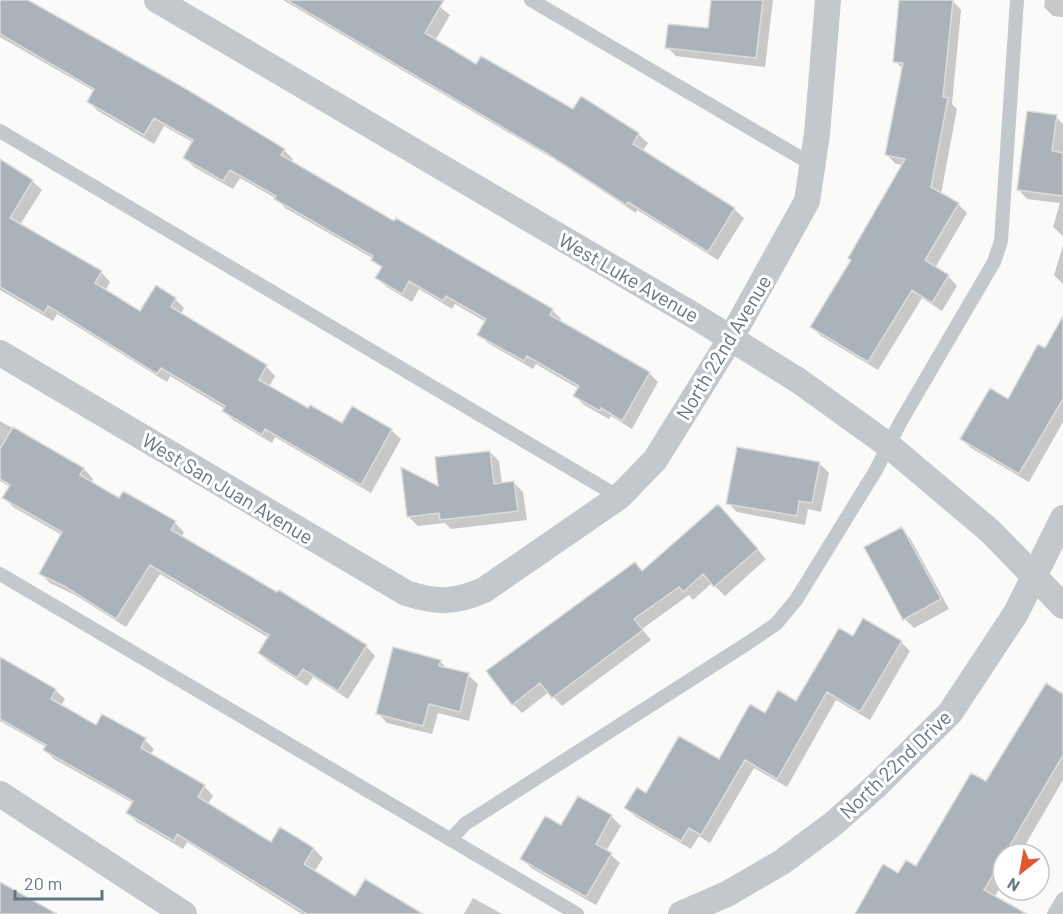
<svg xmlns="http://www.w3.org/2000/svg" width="1063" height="914" viewBox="0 0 1063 914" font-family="Barlow,sans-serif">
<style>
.shadow{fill:#0003}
.building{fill:#aab3b9;stroke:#dcdcda;stroke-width:1.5}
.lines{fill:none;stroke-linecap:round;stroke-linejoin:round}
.lane{stroke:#c3c8cc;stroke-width:14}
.street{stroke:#c3c8cc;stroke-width:26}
.labels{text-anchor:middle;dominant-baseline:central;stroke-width:6;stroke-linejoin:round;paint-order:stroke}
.street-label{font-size:20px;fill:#657683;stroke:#fff}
</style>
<rect width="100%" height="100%" fill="#fafaf8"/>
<path class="shadow" d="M0,0h25l259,150 9,9 -2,4 261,147 9,9 -1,3 89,51 9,9 -26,47 -21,-13 -2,3 -25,-14 -9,-9 4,-7 -43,-25 -3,5 -45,-26 -9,-9 7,-12 -31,-18 -3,5 -33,-20 -7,13 -25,-15 -10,-9 5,-9 -8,-10 -89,-51 -8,-9 -37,-21 -7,11 -39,-22 -9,-9 9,-15 -30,-17 -10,18 -56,-33 -10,-9 6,-11 -94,-54z
M283,0h148l19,15 -15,26 42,25 97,45 64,23 10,9 -6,9 92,57 10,9 -26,42 -81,-50 -1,3 -79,-52z
M713,0h60l-8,67 -89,-11 -9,-9 42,-17z
M900,0h52l9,10 -9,94 5,5 -16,85 17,10 9,9 -32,55 13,8 9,10 -15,25 -20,-13 -44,72 -57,-34 -9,-9 40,-67 52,-95 -8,-1 -9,-9 16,-86 -8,-8z
M1045,0h18v17l-10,-1 -9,-9z
M1056,117l7,7v112l-10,-9 7,-24 -33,-4 -9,-10z
M3,163l29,18 10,9 -22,35 81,47 9,10 -5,9 35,22 35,-14 9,9 -4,7 86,51 9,10 -6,11 40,23 33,15 11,-17 38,22 10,9 -30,54 -96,-56 -3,6 -39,-23 -9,-9 1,-2 -55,-33 -3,6 -110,-68 -4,7 -53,-31v-122z
M1063,246v38l-9,-9z
M1063,319v103l-34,60 -58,-34 -9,-9 47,-38 37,-51z
M0,421l84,48 9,10 -3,4 30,17 55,23 9,9 -3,6 185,108 9,10 -27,43 -35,-22 -6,9 -38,-24 -9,-9 9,-15 -109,-64 -34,53 -51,-32 -25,-12 -10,-10 22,-38 -49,-28 -9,-10 6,-10 -10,-6z
M490,452l9,9 3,23 12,-1 9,9 4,28 -76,9 -6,-6 -27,3 -9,-9z
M819,463l10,10 -8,39 -13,-3 -3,16 -68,-13 -9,-9z
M727,515l39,44 -41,37 -13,-13 -19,17 -4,-5 -47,34 9,11 -89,66 -13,-14 -27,21 -9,-9 122,-140 8,8z
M901,529l9,9 39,71 -35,19 -9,-9z
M853,638l48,4 9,9 -40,69 -34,-20 -49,87 -33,-19 -44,75 -11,-7 -8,13 -55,-32 -10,-9 20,-13 73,-34 47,-46 31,-12z
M0,659l55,31 10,9 -5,8 36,20 49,13 9,9 -4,6 54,31 9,10 -6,9 64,39 10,-15 33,20 9,9 -9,14 42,26 58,16h-112l-115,-72 -4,7 -46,-27 -10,-9 6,-10 -79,-44 -9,-9 1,-3 -46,-26z
M440,661l8,9 20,5 10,9 -9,37 -31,-8 -6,21 -45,-11 -9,-10z
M1063,695v85l-43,74h-17v28l-9,16 22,16h-160l43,-39 18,-6 69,-86z
M579,798l33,19 9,9 -15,25 14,12 -24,42 -65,-37 -9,-10 40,-31z
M473,898l29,16h-38z"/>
<path class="building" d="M0,0h28l160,90 97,59 -4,6 113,66 2,-3 157,91 -3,6 100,57 -28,49 -21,-13 -1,3 -27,-15 6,-10 -52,-30 -3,5 -47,-26 9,-16 -40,-23 -3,5 -34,-20 -7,13 -27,-16 7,-11 -11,-7 2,-4 -99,-57 2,-3 -46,-26 -7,11 -40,-23 10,-18 -39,-22 -10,17 -57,-33 7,-13 -94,-55z
M287,0h157l-19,33 51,31 5,-8 92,53 8,-13 58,37 -6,11 102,64 -27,44 -80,-50 -2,3 -80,-52z
M711,0h52l-7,58 -91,-10 3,-24 40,4z
M899,0h54l-10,97 5,1 -17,89 28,16 -34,57 24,15 -17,28 -20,-13 -44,72 -58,-35 41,-67 -3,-2 57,-99 -20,-4 18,-92 -10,-1z
M1027,111l30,4 -5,36 11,2v43l-46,-6z
M0,159l33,21 -23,38 92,53 -7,12 45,28 16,-26 20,13 -5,9 96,58 -8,15 49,28 2,-3 32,18 10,-17 40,23 -31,56 -96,-56 -3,6 -40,-24 3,-5 -64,-38 -4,6 -109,-68 -4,7 -44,-26z
M1063,316v83l-44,75 -59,-35 30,-51 18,11 30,-55 7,4z
M13,427l71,41 -4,7 39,23 4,-7 53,30 -5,9 106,62 2,-2 88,55 -29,46 -35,-22 -6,9 -39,-25 11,-18 -119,-70 -34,54 -52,-33 -25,-12 23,-42 -60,-34 8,-13 -10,-6v-30z
M737,447l83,15 -8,41 -13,-2 -2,15 -71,-12z
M490,451l4,33 20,-3 4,30 -78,9 -1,-7 -32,4 -6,-50 37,19 -3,-29z
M718,504l40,45 -44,38 -11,-13 -20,18 -4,-5 -45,32 9,11 -91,68 -12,-15 -28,22 -26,-34 149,-109 7,9z
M902,527l39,72 -38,21 -39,-73z
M863,618l39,23 -42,71 -33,-20 -50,87 -32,-19 -44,75 -12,-7 -8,13 -57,-33 13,-21 9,6 33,-57 40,23 31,-55 15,9 13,-23 18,11 43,-73 14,8z
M393,647l48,13 -2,6 30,7 -9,39 -31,-8 -6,22 -47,-12z
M0,657l56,32 -5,10 45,26 6,-11 44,24 -5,10 64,37 -7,12 73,45 9,-15 34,21 -10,16 51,32 10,-17 58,35h-116l-130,-80 -3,7 -48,-28 7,-12 -90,-51 3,-5 -46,-26z
M1046,683l17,11v61l-58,99h-2v4l-19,32 43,24h-172l28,-50 15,9 8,-13 10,6 55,-93 15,8z
M578,796l34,19 -16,29 16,9 -26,44 -66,-38 25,-43 16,9z
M0,882l57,32h-57z"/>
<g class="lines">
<path class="lane" d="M531,0l282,165
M0,131l619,366
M0,574l577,340
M451,839l14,-15 283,-181 28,-19 20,-24 80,-130 25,-49 93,-159 7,-21 16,-241
M1054,914l9,-15"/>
<path class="street" d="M157,0l541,318 101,63 89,64 102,86 73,75
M0,353l406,240c31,10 48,10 78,-3l135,-93 36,-37 76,-122 76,-137 10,-67 11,-134
M0,794l184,120
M681,914l46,-20 55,-32 51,-38 43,-38 74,-73 66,-100 47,-95"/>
</g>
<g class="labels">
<g class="street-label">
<text transform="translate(629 277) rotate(30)">West Luke Avenue</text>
<text transform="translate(723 347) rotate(-59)">North 22nd Avenue</text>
<text transform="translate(228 488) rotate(31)">West San Juan Avenue</text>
<text transform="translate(895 764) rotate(-44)">North 22nd Drive</text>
</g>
</g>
<g transform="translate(1021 872) rotate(211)"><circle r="28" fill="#ffffff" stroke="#c1c8cd" stroke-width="1.5"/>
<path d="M0-4.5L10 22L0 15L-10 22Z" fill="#e4572e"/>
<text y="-9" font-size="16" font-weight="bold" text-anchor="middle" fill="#657683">N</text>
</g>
<path d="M15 890v9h87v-9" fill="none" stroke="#657683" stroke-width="3"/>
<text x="24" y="890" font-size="18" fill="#657683" stroke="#ffffff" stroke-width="4.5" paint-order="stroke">20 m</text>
</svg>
